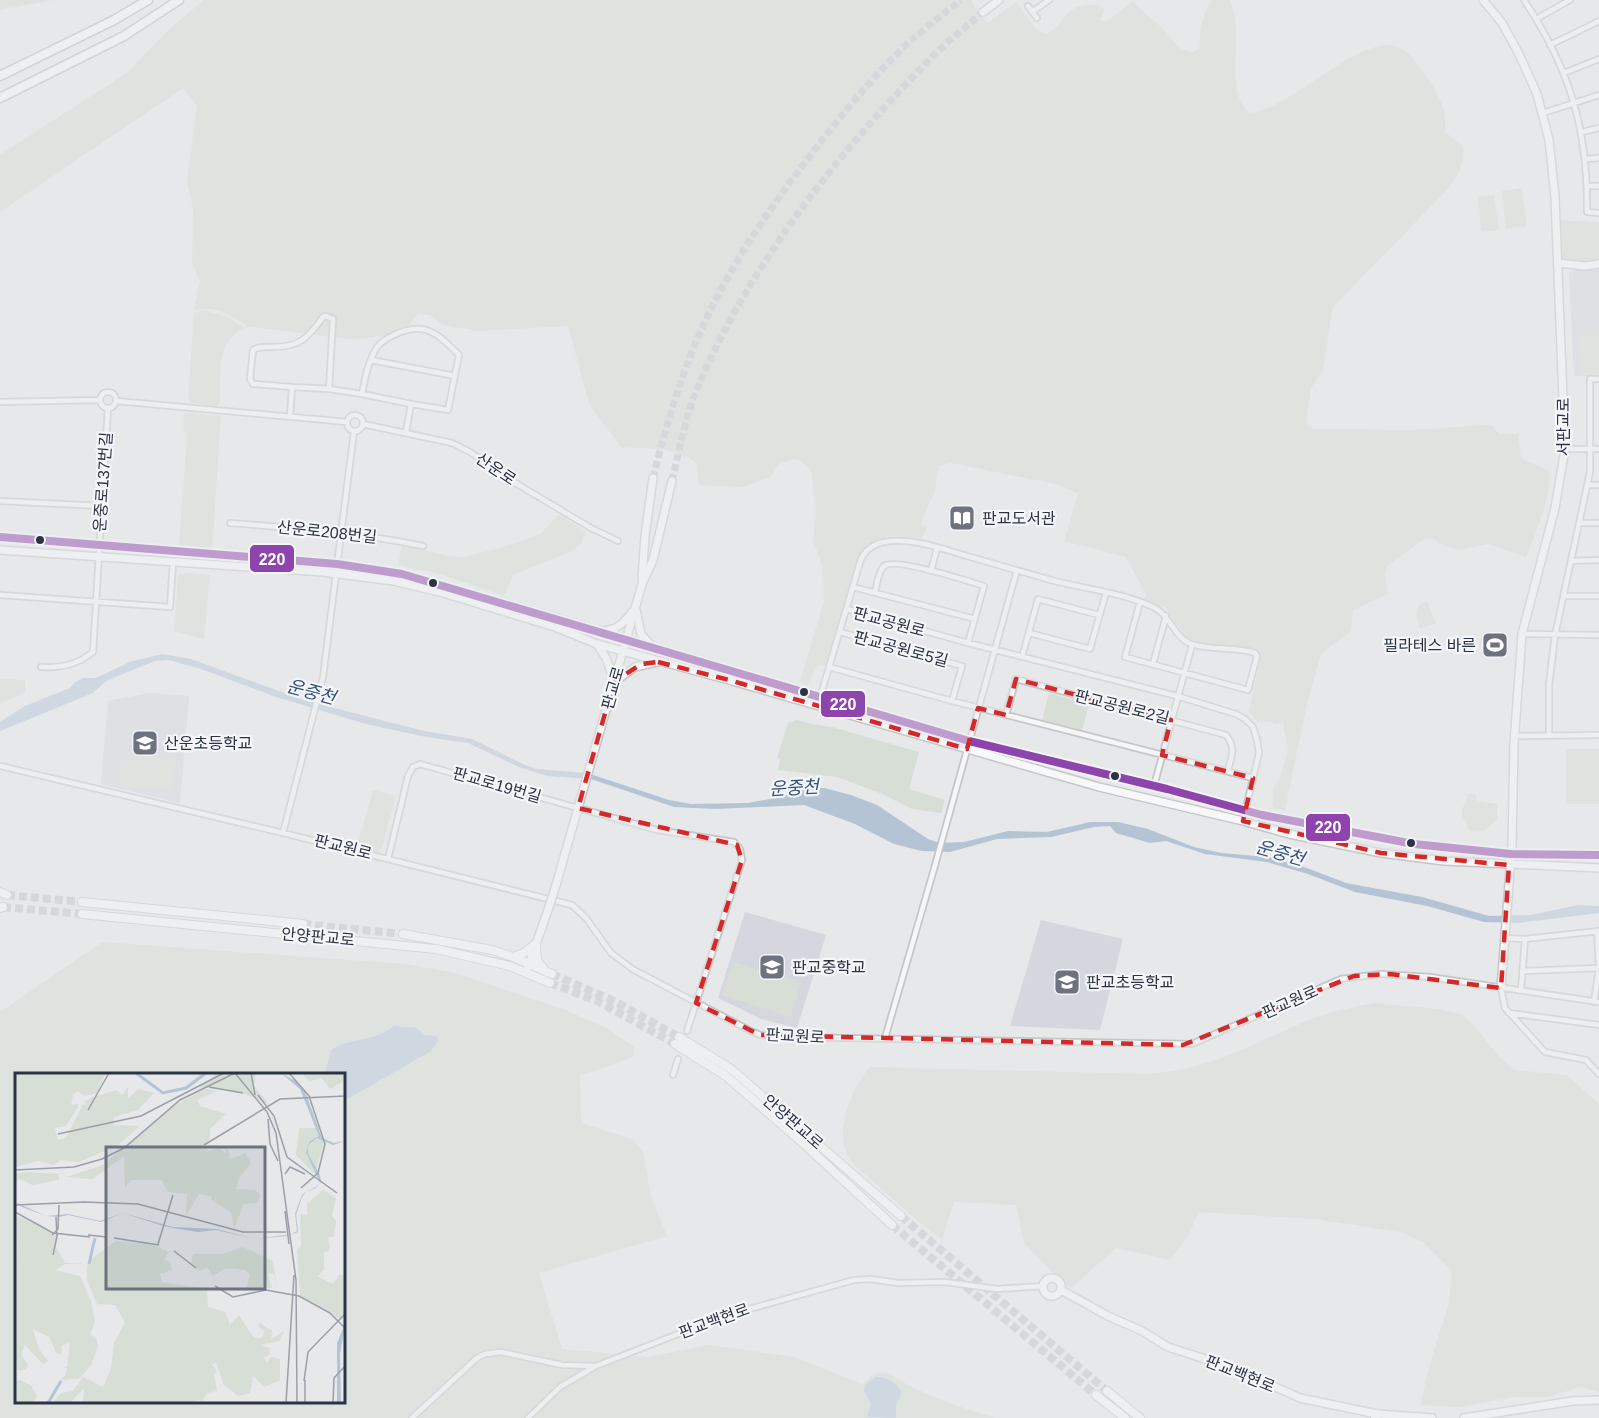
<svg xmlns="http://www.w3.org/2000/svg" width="1599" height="1418" viewBox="0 0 1599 1418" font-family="Arial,'Noto Sans KR',sans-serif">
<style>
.built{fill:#d4d7dd}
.green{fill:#d6ded6;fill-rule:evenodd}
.water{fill:#b4c4d5}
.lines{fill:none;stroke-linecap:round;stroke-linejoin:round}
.secondary-tunnel{stroke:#c1c4c9;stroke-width:7;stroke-dasharray:7 3.5;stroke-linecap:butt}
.primary-tunnel{stroke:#c1c4c9;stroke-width:8;stroke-dasharray:8 4;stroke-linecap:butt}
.street-casing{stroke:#c4c6c8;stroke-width:8}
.secondary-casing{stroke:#c4c6c8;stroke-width:10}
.primary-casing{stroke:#c2c5c8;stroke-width:10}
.highway-casing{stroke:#b8bbbf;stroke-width:11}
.street{stroke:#f5f6f7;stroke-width:4.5}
.secondary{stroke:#f8f8f8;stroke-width:7}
.primary{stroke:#f8f8f8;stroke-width:8}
.highway{stroke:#f8f8f8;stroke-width:8}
.secondary-bridge-casing{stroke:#c4c6c8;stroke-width:10;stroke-linecap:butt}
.secondary-bridge{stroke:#f8f8f8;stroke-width:7}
.bus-1-casing{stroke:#f4f6f9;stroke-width:12}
.bus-1{stroke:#8e44ad;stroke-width:8}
.marked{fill:none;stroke:#d62828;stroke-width:4.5;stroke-dasharray:12 8;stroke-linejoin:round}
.bus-dot{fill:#2b3445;stroke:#f4f6f9;stroke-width:2}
.labels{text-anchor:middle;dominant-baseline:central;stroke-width:4.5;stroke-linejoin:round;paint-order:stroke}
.street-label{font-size:16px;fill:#2b3445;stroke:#f4f6f9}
.poi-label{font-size:16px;fill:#2b3445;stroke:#f4f6f9;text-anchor:start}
.water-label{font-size:18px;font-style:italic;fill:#34527a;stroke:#f4f6f9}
.inset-river{fill:none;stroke:#b4c4d5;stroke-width:3}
.inset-road{fill:none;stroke:#9ba0a8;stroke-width:1.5}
.view{fill:#6c737f;fill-opacity:0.15;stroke:#6c737f;stroke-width:3}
.inset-edge{fill:none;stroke:#2b3445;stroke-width:3}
.line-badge{stroke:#f4f6f9;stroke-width:2}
.badge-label{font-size:16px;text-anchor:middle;font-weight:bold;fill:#fff}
</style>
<rect width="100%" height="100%" fill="#e6e8ea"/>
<path class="built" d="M1599,269v107h-25l-5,-103 6,-3z
M149,693l40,3 -9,107 -79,-19 7,-83z
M745,912l81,23 -29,93 -36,-9 -43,-21z
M1041,920l82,19 -23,91 -90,-4z"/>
<path class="green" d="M0,0h53l-53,10z
M204,0h768l1,5 15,18 28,-21 20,27 10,6c23,-14 16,-32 53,-30l6,5 -5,10 6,2 27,-21c8,10 19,17 28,26 12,11 15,24 33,25l5,-4c2,-19 2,-32 13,-48h17c18,31 -7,88 20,113 44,-4 110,-80 149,-66 11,4 19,17 26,26 14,20 23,34 21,59l18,14c2,18 -5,30 -16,44l-112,115 -3,7 -9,58 -12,18 -5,33 3,6 6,2 97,1 74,-5 8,1 4,8h20l3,24 28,13c4,24 -14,63 -23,86l-38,-13 -28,6 -16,-4 -12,-8 -8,1 -37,27 -2,10 3,18 -35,16 -2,21 -30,23 -15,54 -21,102 -11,-2 -2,-3 2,-18 6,-9 8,-27 -5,-28 -9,1 -2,-3 -13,2 -10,-11 12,-57 -2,-5 -60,-7 -14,-6 -20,-30 -21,-7 2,-5 -20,-38 -62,-16 14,-47 -22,-10 -105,-21 -12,3 -4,24 -14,34 6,2 -5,13c-24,-3 -43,-7 -61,14l-36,113 -7,-1 -11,20 -7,-3 24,-81 -2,-36 -9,-25 3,-29 -5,-42 -12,-9 -7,-1 -14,6 -7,12 -28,10 -44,-2 -3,-22c-21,-17 -50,-14 -75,-16l-32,-43 -21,-78 -90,5 -35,-6 -13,-10 -12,-1 -21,24 -15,-2 -28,4 -107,-14c-16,-11 -34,-22 -53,-15l6,-30 -8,-18 1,-54 -6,-28 10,-76 -14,-17 -183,124v-57l128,-83 42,-44z
M1522,188l5,38 -21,3 -4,-38z
M1494,195l5,35 -18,2 -3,-35z
M1558,220l41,2v41l-32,1 -7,-6z
M204,310l24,7 16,11c-29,15 -23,46 -24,75l-4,3 -24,-3 -4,-4 6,-86z
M1578,334h21v41h-20z
M184,413l37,3 -9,135 -33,-5 8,-112 -4,-5z
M559,515l25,15 1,3 -4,11 -9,7 -59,24 -9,21 -61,-21 -45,-10 4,-20 47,11 14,1 41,-10 36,-13z
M188,573l22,2 -6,64 -30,-8 4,-56z
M1427,601l9,22 -16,6 -4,-16 3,-8z
M0,679l25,1v12l-25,12z
M1049,693l40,11 -7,26 -40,-10z
M797,720l15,4 20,3 87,25 -10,37 36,11 -4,13 -29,-4 -32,-16 -43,-16 -59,-7 2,-11 -3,-1 11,-35z
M1566,749h33v55h-33z
M121,754l54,4 -2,32 -55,-4z
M373,790l23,6 -14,52 -6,4 -19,-6z
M1468,794h7l3,7 19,3v16l-13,11 -15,-1 -8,-17z
M102,942l304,22 49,9 111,37 42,19 26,18 -1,10 -53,19 1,47 51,16 11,12 8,45 16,40 -128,37 23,76 86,8 61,-12 85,12 68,27 12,-10 12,-2c34,22 72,35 110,46h-996v-406zM16,1074h328v328h-328z
M733,962l68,20 -10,35 -69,-22z
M1374,1003l64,6 25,6 14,14 22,28 15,13 53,5 32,29v288l-18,-5 -34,10h-32l-55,10 -40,-2 11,-45 18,-57 3,-32 -29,-29 -23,-10 -86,-13 -116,-7 -9,23 -19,25 -54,-12 -45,40 -7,-4 -40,-41 -8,-38 -62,-3 -12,37c-24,-17 -45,-36 -67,-56 -8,-7 -18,-14 -24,-22 -19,-26 0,-73 19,-94l276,7c17,-2 33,-3 50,-8 40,-10 77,-32 116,-47 20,-8 41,-12 62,-16z"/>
<path class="water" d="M162,654l29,5 112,41 121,31 48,8 51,25 13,5 51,4 82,27 22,4 57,-1 33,-6 26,-9h17l27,7 26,10 51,34 11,4 25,-1 44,-11 39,1 43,-10h28l30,7 46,18 27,6 47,4 39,11 39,15 76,14 67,19 42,-1 47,-10 21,1v7l-81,10 -34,-1 -57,-16 -72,-14 -47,-18 -41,-12 -62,-8 -39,-13 -16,2 -34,-10 -6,-7 -16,1 -43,10 -54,2 -47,13 -28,-1 -28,-7 -39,-20 -51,-19 -88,4 -42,-2 -83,-28 -44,-3 -28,-9 -51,-24 -42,-6 -60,-13 -90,-27 -72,-27 -35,-10 -14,1 -30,12 -19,8 -13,12 -93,38v-9l25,-16 45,-18 4,-5 9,-5h13l34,-16z
M394,1026l23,2 7,7 12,1 2,5 -7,10 -87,50v-27h-19l6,-24c19,-13 45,-8 63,-24z
M876,1377c13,0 19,5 26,16l-6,12v13l-29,-1 4,-13 -7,-13 1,-6z"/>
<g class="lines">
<path class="secondary-tunnel" d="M653,478c16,-65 37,-133 70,-192 28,-52 64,-101 100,-147 25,-31 50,-62 78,-89 18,-18 40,-34 60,-50
M672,481c7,-30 13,-63 25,-92 51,-122 139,-234 232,-329 16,-17 36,-32 54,-48"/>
<path class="primary-tunnel" d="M7,895l75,7
M3,907l79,7
M303,924l100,10
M552,974l62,27 65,36
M550,983l49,19 76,42
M901,1216l206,175
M892,1225l204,170"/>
<defs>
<path id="street" d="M1524,0c46,69 64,130 63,212l12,1
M1028,6l9,12
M1032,12l17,-12
M1536,19l34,-19
M1550,45l49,-24
M1564,73l35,-14
M1543,113l56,-18
M1582,132l17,-4
M1585,159l14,-1
M1587,186h12
M371,360l84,16
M329,389l33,5
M100 400a8 8 0 1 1 16 0a8 8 0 1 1-16 0Z
M116,401l231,21
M0,402l100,-2
M347 423a8 8 0 1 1 16 0a8 8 0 1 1-16 0Z
M290,416l2,-29 -39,-3 -3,-5 3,-29c6,-4 11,-3 19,-3 28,0 35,-8 51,-30l3,-1 7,3 -4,70 -37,-2
M363,424l89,19 18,9 42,29 79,47 27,13
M406,432l5,-28 37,6 11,-55c-21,-21 -34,-35 -65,-20 -7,3 -14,7 -18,14 -8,13 -11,29 -14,45l49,10
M1565,449h34
M1588,485h11
M0,501l102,5
M230,523c65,5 130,10 193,23
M1580,523h19
M1571,561l28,-1
M931,571l6,-23
M853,587l122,32
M875,592c2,-8 3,-20 9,-26 10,-9 84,15 100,20l-16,57
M0,595l170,12 3,-44
M1563,596h36
M847,609l121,34 209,53 59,18 9,5 8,8 4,13 2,13 -16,68
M840,632l122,34 -10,35
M1029,633l61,16 16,-56
M1522,634l77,1
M1022,657l16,-58 61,16
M1153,664l13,-48
M41,667c20,1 36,-2 52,-15l15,-244
M829,667l123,34 301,77
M819,701l42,-142c6,-12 17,-17 30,-18 25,-2 52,8 76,15 28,8 56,16 84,24 33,9 70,12 102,27 17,7 21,31 38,37 21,7 44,2 64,9l2,3 -9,34 -123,-33 15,-55
M1006,715l10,-36 210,56c10,13 6,20 2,35
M1516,736l83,-1
M1549,736v-51l6,-50 35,-163v-93h9
M0,766l283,67 289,72 14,13 25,35 23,17 117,61 9,4 26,2 406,7 149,-65 39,-5 50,3 169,25
M1154,786l38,-141
M283,833l40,-156 31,-246
M388,859l20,-83 5,-9 7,-3 237,66 77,12 6,7 2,11 -55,171
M1506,938l19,1 74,-8
M1523,971l76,-3
M1501,988l4,20 40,44 41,8 13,14
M1521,990l4,-51
M1594,1002l5,-34 -2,-37
M1509,1013l90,12
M885,1038l49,-169 83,-299
M673,1075l5,-16
M412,1418l65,-60 8,-4 16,-2 61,13 34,1 128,-50 130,-36 17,-1 27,4 47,-1 52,7 46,-3
M528,1418l32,-31 34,-20"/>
<path id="secondary" d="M1483,0l19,23 17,31 18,40 12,46 6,57 10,252 -10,59 -33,126 -8,110 -2,101 -11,143
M983,12l16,-12
M1558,263l27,3 14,-2
M0,537l337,27 65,10 151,43 179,53 83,27 154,44 198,48 95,26 152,29 97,10 58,2 30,-1
M0,550l322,22 72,9 49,12 112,34 42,17 132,36 370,107 144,34 46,13 92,19 63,8 155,7
M642,579l3,-43 8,-58
M636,610l5,24 10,11
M603,631c15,-2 20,-7 29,-19
M597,644l9,14 8,24
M614,682l21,-15 22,-5
M556,885l86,-301 11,-24 19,-79
M528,967l21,-60
M1043 1287a9 9 0 1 1 18 0a9 9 0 1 1-18 0Z
M1061,1290l47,26 34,15 26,16 65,21 67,30 77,16 55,4
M1464,1418l109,-17 26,-1"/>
<path id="primary" d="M0,892l7,3
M82,902l221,22
M0,908l3,-1
M82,914l354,35 74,17 40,17
M403,934l89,16 21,7 39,17
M536,944l1,17 6,7
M513,957l11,-4 12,-9
M679,1037l52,32 170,147
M675,1044l51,32 78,68 88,81
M1107,1391l33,27
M1096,1395l29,23
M1375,1418l2,-4"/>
<path id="highway" d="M0,76l114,-56 34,-20
M0,98l124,-62 55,-36"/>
</defs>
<use href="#street" class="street-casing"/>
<use href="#secondary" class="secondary-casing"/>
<use href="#primary" class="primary-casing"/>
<use href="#highway" class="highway-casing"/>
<use href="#street" class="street"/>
<use href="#secondary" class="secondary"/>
<use href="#primary" class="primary"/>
<use href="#highway" class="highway"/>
<defs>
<path id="secondary-bridge" d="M549,907l7,-22"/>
</defs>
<use href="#secondary-bridge" class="secondary-bridge-casing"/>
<use href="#secondary-bridge" class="secondary-bridge"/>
<defs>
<path id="bus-1" d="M0,537l337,27 65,10 567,167 198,48 95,26 152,29 97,10 88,1"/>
</defs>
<use href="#bus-1" class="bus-1-casing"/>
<use href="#bus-1" class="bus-1"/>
</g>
<path d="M0 0H1599V1418H0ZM658,662l71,18 238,69 11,-41 28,7 10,-36 155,41 -9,35 91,23 -10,43 138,32 128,12 -8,123 -111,-14 -36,2 -171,69 -423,-10 -64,-32 46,-143 -5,-15 -159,-37 36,-126 27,-18z" fill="#e6e8ea" fill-opacity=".55" fill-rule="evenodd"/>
<path class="marked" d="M658,662l71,18 238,69 11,-41 28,7 10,-36 155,41 -9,35 91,23 -10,43 138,32 128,12 -8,123 -111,-14 -36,2 -171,69 -423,-10 -64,-32 46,-143 -5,-15 -159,-37 36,-126 27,-18z"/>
<defs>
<symbol id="library-square" viewBox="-11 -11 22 22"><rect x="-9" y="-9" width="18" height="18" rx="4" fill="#6c737f" stroke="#f4f6f9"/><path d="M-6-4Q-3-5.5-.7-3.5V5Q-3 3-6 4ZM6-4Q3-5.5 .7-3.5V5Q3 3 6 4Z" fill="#fff"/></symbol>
<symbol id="stadium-square" viewBox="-11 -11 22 22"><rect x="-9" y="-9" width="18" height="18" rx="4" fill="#6c737f" stroke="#f4f6f9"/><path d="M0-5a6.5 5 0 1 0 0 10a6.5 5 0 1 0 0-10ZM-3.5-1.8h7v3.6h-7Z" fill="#fff"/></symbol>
<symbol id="school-square" viewBox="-11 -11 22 22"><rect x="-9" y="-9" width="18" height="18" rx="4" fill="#6c737f" stroke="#f4f6f9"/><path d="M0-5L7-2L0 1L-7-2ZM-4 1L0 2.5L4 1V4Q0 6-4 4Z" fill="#fff"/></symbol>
</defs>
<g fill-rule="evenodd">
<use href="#library-square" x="947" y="503" width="30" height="30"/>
<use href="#stadium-square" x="1480" y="630" width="30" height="30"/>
<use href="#school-square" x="130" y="728" width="30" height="30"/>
<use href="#school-square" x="757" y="952" width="30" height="30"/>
<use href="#school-square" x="1052" y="967" width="30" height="30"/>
</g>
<g class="bus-dot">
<circle cx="40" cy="540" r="5"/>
<circle cx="433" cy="583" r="5"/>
<circle cx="804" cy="692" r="5"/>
<circle cx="1115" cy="776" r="5"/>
<circle cx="1411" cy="843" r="5"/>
</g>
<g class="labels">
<g class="street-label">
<text transform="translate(1563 427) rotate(-90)">서판교로</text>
<text transform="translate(496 469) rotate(34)">산운로</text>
<text transform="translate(103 482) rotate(-86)">운중로137번길</text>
<text transform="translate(327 532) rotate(6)">산운로208번길</text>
<text transform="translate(889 622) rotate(15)">판교공원로</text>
<text transform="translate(901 649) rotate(15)">판교공원로5길</text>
<text transform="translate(613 688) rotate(-74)">판교로</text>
<text transform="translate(1122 707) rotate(14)">판교공원로2길</text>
<text transform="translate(497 785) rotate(16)">판교로19번길</text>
<text transform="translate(343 847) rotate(14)">판교원로</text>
<text transform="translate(318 937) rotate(5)">안양판교로</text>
<text transform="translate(1290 1002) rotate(-24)">판교원로</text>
<text transform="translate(795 1036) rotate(3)">판교원로</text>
<text transform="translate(793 1122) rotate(41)">안양판교로</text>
<text transform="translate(714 1321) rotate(-20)">판교백현로</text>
<text transform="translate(1240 1374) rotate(22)">판교백현로</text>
</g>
<g class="poi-label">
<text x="982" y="518">판교도서관</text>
<text x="1476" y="645" text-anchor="end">필라테스 바른</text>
<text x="164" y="743">산운초등학교</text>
<text x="792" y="967">판교중학교</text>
<text x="1086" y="982">판교초등학교</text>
</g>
<g class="water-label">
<text transform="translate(311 692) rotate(15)">운중천</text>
<text transform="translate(794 788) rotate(-3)">운중천</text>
<text transform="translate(1280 853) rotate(16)">운중천</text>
</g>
</g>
<g transform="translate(15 1073)">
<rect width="330" height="330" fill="#e6e8ea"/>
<path d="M0,0h91l-9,20 -12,3 -7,-5 -5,4 -2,10 7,-1v3l-12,19 -11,2 3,12 8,-2 17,-34 3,2 -1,-5 8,-4 23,-7 6,5 6,-8v12l10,-10 16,4 -16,17 -24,7 -1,8 27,1 -22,19 -39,17 -18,-2 -7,5 -16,-4 -23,6zM203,0h38l-2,13 15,18 -26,-11 -44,-6zM330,0l-3,9 -12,7 -8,-11 -12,3 -8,-7zM190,16l12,2 -20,9 3,6 26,8 -16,15v10l-7,9 7,3 9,-3 6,5 3,-6 2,12 16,-6 5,11 -12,14 -3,11 19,1 5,4 -2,9 -14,1 -10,24 -3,-16 -19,-11 -1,-5 -12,-2 -13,22 1,-22 -19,-2 -6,-12h-31l-6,8 -1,-32 -31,23 -27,-2 37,-12 69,-58zM284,55h17l8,13 -9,34 -19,-20zM12,99l32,2v6l-27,5 -12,-6 -5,3v-8zM308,117l13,8 -4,18 4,5 -2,16h-6l2,14 -6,1v18l-7,6 16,8 7,-10 5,2v35l-5,8 -40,-23 -3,-46 4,-4 -1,-32 7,1v-11zM2,143l41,19 -2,13 9,15h20l-20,1 -10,6 25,6 11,25 4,20 -5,14 6,2 2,9 -7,19 -11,13 -21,3 6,-5 2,-8 -4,-1h4l3,-24 -8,2 -1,8 -4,1 -8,-17 -16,-8 6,20 9,12 -5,3 -18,-19 -4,9 7,11 -2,5h-11zM101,168l35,3 18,8 -5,7 6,3 2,8 -12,4 2,8 45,7 1,18 17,5 5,13 9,-10 14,22 8,2 4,-8 -7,-4 2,-4 12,8 -1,8 13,-8 -4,10 -20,4 9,3 1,6 -6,4 3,5 4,-6 9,2v21l-16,7 -11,-11 -3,17 -12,3 -14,-11 -8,-23 -4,3 5,7 -3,2 3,17 -10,2 -5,10 -3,-4 -5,4h-111l1,-14 -15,14 -16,-1 8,-9 12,-2 10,-14 20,10 8,-18 3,-26 11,-21 -10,-17 -18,-1 -10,-24v-14l4,-7zM228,174l30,14 4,28 -3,-15h-6l4,14 -25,-1 3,-13 -5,-4 -20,-2 -12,8 -6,-9 -7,4 -9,-8 2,-9h30zM5,307l11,5 6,11 -4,7h-18v-22z" fill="#d6ded6"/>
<path d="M266,0l16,9 9,12 16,44 12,5 11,-2 -12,4 -16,-7 -9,7v9l12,21 1,7 -5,6 -10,4 -4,5 -6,18 2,16 -2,2 -10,3 -31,3 -39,-9 -18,2 -25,-4 -13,-3 -37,-12 -22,9 -24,-5 -9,-2 -9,2 -13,-1 -24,-9 -7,-5 31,14 22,-2 32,7 23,-8 50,14 44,2 38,10 37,-5 5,-3 -2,-17 7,-19 4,-3 10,-5 4,-4 -14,-31 4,-11 9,-5 -19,-47zM330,251l-5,30 1,49h-4v-60z" fill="#b4c4d5"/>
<path class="inset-river" d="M121,0l27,20 23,-5 20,-15M74,191l6,-26M33,330l13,-22"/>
<path class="inset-road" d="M220,0l32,39 9,21 20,147 1,123M236,0l4,22M274,0l20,23 16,48 -7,29 -17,15M194,14l34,6M243,22l16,21 13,41 50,36M73,37l21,-37M253,46l2,25 8,17M43,61l83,-18 83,-43M189,72l76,-46 65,-3M0,97l59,-3 28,-8 22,-11 56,-48 55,-27M270,101l5,-7 15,7M0,132l69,-3 54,2 105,28h43M270,138l4,33M0,139l38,21 37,4M41,144l1,20M37,162l6,-6 1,-24M73,162l19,2M99,165l45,7M143,171l15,-49M159,178l22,17M38,182l4,-19M200,213l18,11 33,-7 33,6 31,17 15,15M290,307v23M289,308l4,-29 37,-38M271,330l8,-128M318,330l1,-25 11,-12"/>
<path class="view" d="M91,74h159v142h-159z"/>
<rect width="330" height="330" class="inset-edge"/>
</g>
<g class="line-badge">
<rect x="249" y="544" width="46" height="29" rx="6" fill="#8e44ad"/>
<rect x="820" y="690" width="46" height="28" rx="6" fill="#8e44ad"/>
<rect x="1305" y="813" width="46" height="29" rx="6" fill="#8e44ad"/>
</g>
<g class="badge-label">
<text x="272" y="565">220</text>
<text x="843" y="710">220</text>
<text x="1328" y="833">220</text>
</g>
</svg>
